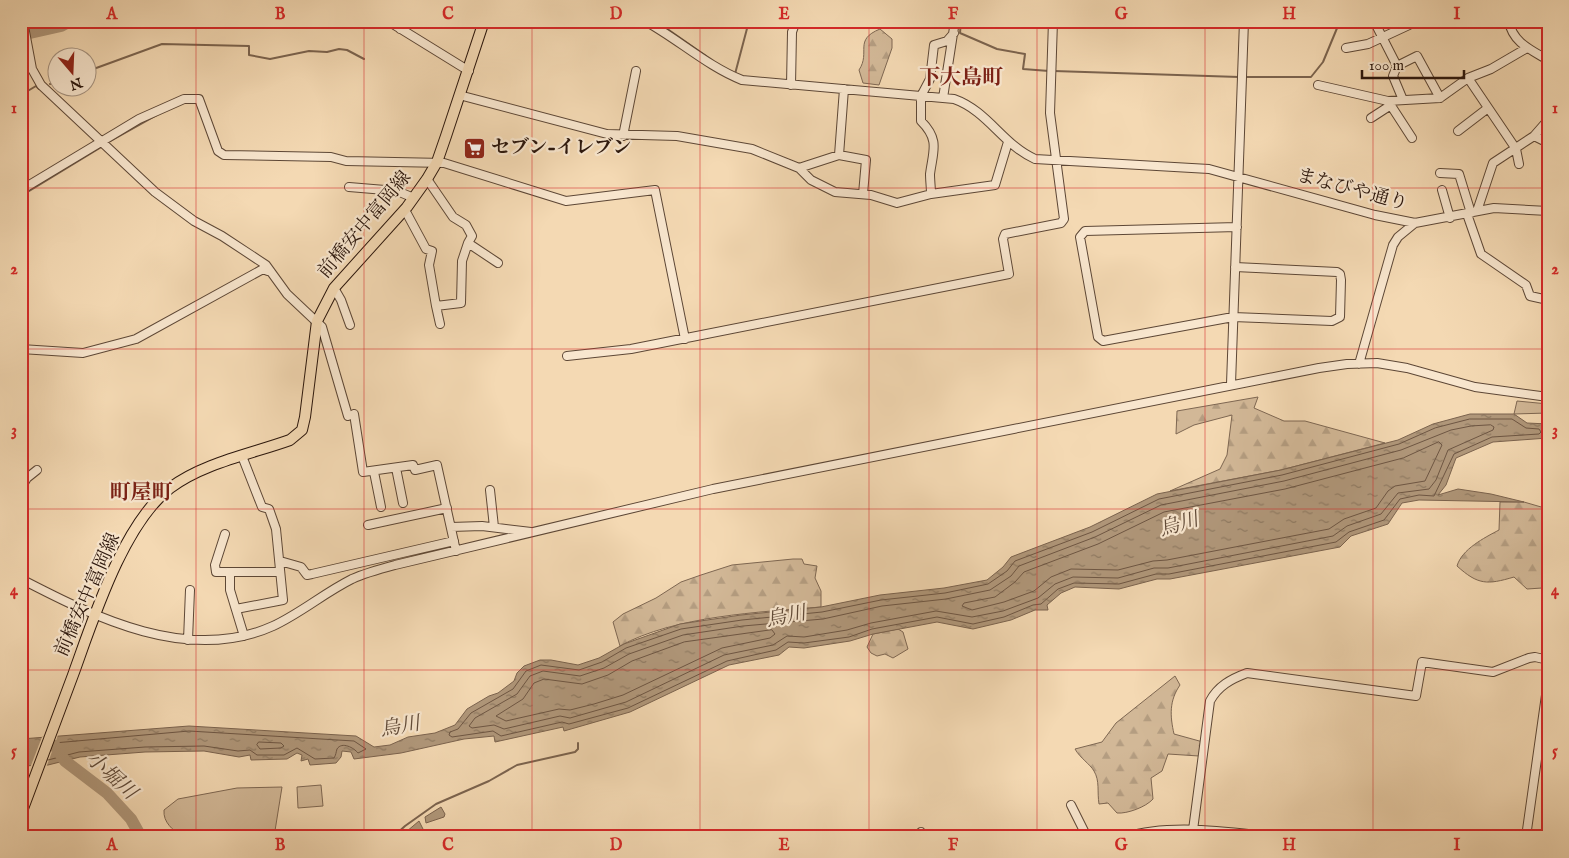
<svg xmlns="http://www.w3.org/2000/svg" width="1569" height="858" viewBox="0 0 1569 858" font-family="'IM FELL English','Noto Serif JP',serif">
<style>
.grass{fill:#d2b897;stroke:#7e6752}
.forest{fill:url(#forest-firs);stroke:#7e6752}
.water{fill:url(#water-ripples);stroke:#7b634e}
.pier{fill:#f4d9b3}
.lines{fill:none;stroke-linecap:round;stroke-linejoin:round}
.shore{stroke:#6e5643;stroke-width:1}
.stream{stroke:#7b634e;stroke-width:2}
.river{stroke:#b0977a;stroke-width:12}
.minor-casing{stroke:#5d4736;stroke-width:10}
.major-casing{stroke:#2b160c;stroke-width:12}
.minor{stroke:#f8e6ce;stroke-width:8}
.major{stroke:#f4d9b3;stroke-width:10}
.grid{fill:none;stroke:#d62828;stroke-width:1;stroke-opacity:0.55}
.labels{text-anchor:middle;dominant-baseline:central;stroke-width:4.5;stroke-linejoin:round;paint-order:stroke}
.poi-label{font-size:19px;font-weight:bold;fill:#2b160c;stroke:#f8e6ce;text-anchor:start}
.street-label{font-size:19px;fill:#2b160c;stroke:#f8e6ce}
.water-label{font-size:20px;font-style:italic;fill:#604a38;stroke:#f8e6ce}
.quarter-label{font-size:21px;font-weight:bold;fill:#7a1f14;stroke:#f8e6ce}
.neatline{fill:none;stroke:#d62828;stroke-width:2}
.grid-label{font-size:16px;text-anchor:middle;font-weight:bold;fill:#d62828}
</style>
<defs>
<pattern id="forest-firs" width="22" height="20" patternUnits="userSpaceOnUse" patternTransform="scale(1.25)"><rect width="22" height="20" fill="#d2b897"/><path d="M5 1l3.5 6h-7zM16 11l3.5 6h-7z" fill="#b49d81"/></pattern>
<pattern id="water-ripples" width="26" height="14" patternUnits="userSpaceOnUse" patternTransform="scale(1.25)"><rect width="26" height="14" fill="#b0977a"/><path d="M2 4q2-2 4 0t4 0M15 11q2-2 4 0t4 0" fill="none" stroke="#8f7a62"/></pattern>
</defs>
<rect width="100%" height="100%" fill="#f4d9b3"/>
<filter id="stains"><feTurbulence type="fractalNoise" baseFrequency=".004" numOctaves="4"/><feColorMatrix values="0 0 0 0 .2 0 0 0 0 .09 0 0 0 0 .02 0 0 0 .5 -.17"/></filter>
<radialGradient id="worn" r=".72"><stop offset=".6" stop-color="#630" stop-opacity="0"/><stop offset="1" stop-color="#630" stop-opacity=".3"/></radialGradient>
<path class="grass" d="M1517,401l31,3v9l-34,1z
M321,785l2,21 -25,2 -1,-21z
M282,787l-8,50h-93c-8,-8 -18,-14 -17,-27l14,-11 59,-11z"/>
<path class="forest" d="M880,29l12,10v9l-13,37 -16,-2 -4,-13c12,-18 -6,-30 21,-41z
M1258,397l-4,11 30,13h21l80,22 -104,27 -111,21 50,-22 7,-14 5,-40 -38,10 -18,9 1,-23z
M1500,502h24l24,7v71l-6,8 -15,1 -13,-12c-27,8 -36,8 -57,-11 5,-17 27,-28 42,-36z
M793,559h9l2,5 13,2 -2,12 6,13v16c-61,5 -147,9 -201,39l-7,-24 10,-8 33,-16 25,-16 20,-7 31,-10z
M898,629l5,3 5,17 -15,9 -8,-4 -8,2 -6,-3 -4,-6 6,-13z
M1175,676l5,9c-11,16 -10,31 -6,49l29,8 -4,14 -31,-2 -6,17 -11,7 2,21c-7,8 -26,15 -36,14l-9,-10 -9,1c-2,-12 1,-23 -5,-33 -4,-7 -14,-13 -19,-22l27,-7 14,-19z"/>
<path class="water" d="M1470,414h44l13,9 21,1v14l-55,4 -37,16 -10,27 -8,10 20,-6 33,5 33,8 -105,-2 -17,3 -14,21 -37,12 -11,11 -170,32h-13l-38,10 -44,-2 -14,6 -14,12 1,5h-13l-24,10 -38,9 -36,-7 -64,12 -23,7 -46,7 -15,-1 -10,8 -50,10 -99,47 -66,19 -1,-4 -68,15 -1,-6 -30,3 -63,14 -47,6 -3,-7 -9,-1 -1,6 -5,6 -26,2 -2,-6 -7,2 1,-6 -5,-2 -10,6 -36,1 -1,-5 -11,2 -35,-6 -59,1 -65,5 -32,8 -27,1v-27l168,-13 167,10 18,11 16,-2 18,-8 27,-4 20,-8 12,-16 22,-13 9,-3 16,-12 3,-8 7,-7 16,-6h11l27,5 21,-7 25,-14 56,-20 61,-9 80,-8 59,-12 64,-7 43,-8 16,-13 8,-10 79,-30 67,-33 124,-24 117,-30 35,-16z
M441,807l4,7 -1,3 -18,6 -1,-6z
M419,821l7,14 -26,2z"/>
<path class="pier" d="M58,735l-12,33h-16l12,-31z"/>
<g class="lines">
<path class="shore" d="M1470,419h42l14,9 13,1 2,3 -2,2 -47,3 -38,17 -20,42 -15,-1 -19,4 -16,21 -35,12 -13,10 -167,32h-13l-37,10 -45,-1 -16,6 -17,15 -8,1 -29,12 -31,7 -36,-7 -65,12 -23,8 -45,6 -16,-1 -12,8 -49,11 -99,47 -59,16 -7,-2 -61,14 -8,-5 -41,6 -3,-2 1,-3 8,-3 13,-16 42,-24 13,-18 15,-6 38,5 23,-8 24,-14 55,-19 61,-9 80,-8 59,-12 64,-7 43,-9 19,-13 8,-10 77,-29 67,-33 123,-24 117,-31 36,-16z
M1491,425l3,2 -1,3 -45,20 -12,30 -7,9 -31,4 -17,21 -34,12 -14,10 -165,32h-14l-36,10 -45,-1 -18,7 -17,14 -35,13 -31,6 -36,-6 -65,12 -24,7 -43,7 -17,-1 -14,9 -49,10 -98,47 -56,16 -10,-2 -56,13 -10,-4 -22,3 -3,-2 6,-8 42,-24 13,-18 13,-5 37,5 24,-8 25,-14 54,-19 60,-9 80,-7 59,-13 64,-7 44,-9 21,-14 8,-10 76,-29 66,-32 123,-24 117,-31 50,-20 20,-4z
M1439,442l3,3 -17,36 -30,5 -7,5 -12,17 -32,11 -15,10 -162,31 -14,1 -35,9 -47,-1 -20,8 -17,14 -30,11 -32,8 -10,-4 2,-3 31,-6 20,-15 9,-10 74,-28 66,-32 121,-23 118,-31z
M772,630l3,4 -5,4 -48,10 -99,47 -29,9 -24,6 -11,-1 -53,12 -10,-5 27,-17 11,-16 10,-4 38,5 26,-9 24,-14 52,-19z
M259,742l22,1 3,3 -3,2 -21,1 -3,-4z
M48,760l31,-8 66,-5 59,-1 34,5 12,-1 7,5h27l13,-7 18,11 19,-1c2,-3 2,-6 3,-9 5,-8 17,-1 21,4l8,-4 -12,-8 -165,-10 -135,12"/>
<path class="stream" d="M656,21l50,35
M961,21l-1,12 37,16 28,5 -2,15 26,2
M88,71l74,-27 87,2v9l21,4 39,-8 18,1 12,-3 8,1 17,9
M1054,71l185,6
M735,74l14,-53
M1244,77h67l12,-15 17,-41
M50,84l8,-2
M21,95l15,-9 3,3
M107,143l50,-28
M21,196l82,-50
M393,837l12,-11 31,-22 53,-23 28,-16 58,-13 3,-3v-6"/>
<path class="river" d="M21,35l40,-9 9,-5
M55,746l10,15 42,32 24,26 10,18"/>
<defs>
<path id="minor" d="M23,21l9,48 9,16 114,107 39,29 28,15 44,29 21,29 35,33 26,89
M388,21l81,50
M645,21c33,18 62,45 97,59l212,19c34,12 49,46 81,60l174,10 166,46 40,8 79,-15 54,3
M1374,21l23,45 20,-10 23,42 28,-20 48,71 3,15
M1509,21c3,21 22,29 39,39
M400,29l10,-8
M1346,48l22,-4 41,-19
M1397,66l-4,10 10,24
M1468,78l23,-9 36,-21
M791,85l1,-53 4,-11
M1318,85l70,16
M459,95l148,39 70,2 75,13 47,19 12,12 24,12 36,3 26,8 34,-9 64,-9 13,-43
M943,98l12,-77
M1371,118l20,-13
M1458,131l30,-23
M623,136l13,-65
M1534,136l14,7
M1412,138l-24,-37 52,-3
M839,155l5,-66
M799,168l40,-13 27,5 -3,34
M1440,173l19,1 12,39
M427,179l26,38 13,8 6,11 -4,7
M349,187l48,4 17,7
M21,190l118,-71 45,-20h15l19,52 6,4 107,2 15,4 98,2 122,38 89,-11 30,149
M1442,190l8,28
M931,194c0,-6 -1,-14 -1,-20 3,-23 10,-34 -9,-53v-25l9,-17 4,-34 13,-4 7,-8
M405,210l21,39 6,2 -3,14 7,41
M1477,211l16,-48 41,-27 14,-16
M1467,214l14,40 45,31 4,11 18,4
M1235,267l102,5 3,2 1,6 -1,37 -8,4 -99,-4 -130,24 -5,-4 -18,-100 5,-6 152,-4
M334,288l7,12 9,25
M440,324l-4,-18 25,-3 1,-42 6,-18 30,20
M21,349l62,4 53,-14 127,-70 5,2
M567,356l64,-7 378,-75 -6,-35 2,-5 56,-11 3,-4 -14,-106 3,-92
M1359,364l34,-119 5,-8 17,-14
M1231,384l13,-363
M354,414l9,58 50,-7 2,5 22,-5 19,86
M396,468l7,35
M374,472l7,35
M21,488l6,-10 10,-8
M490,490l4,37
M368,525l79,-17
M451,527l31,-1 49,6
M225,534l-10,31 1,7h64
M280,561l21,6 6,8 5,-1 142,-33
M230,572v18l14,46
M21,579c75,39 168,85 252,47 28,-13 51,-33 79,-47 13,-6 28,-10 43,-14l318,-76 606,-121 28,-4 30,-1 30,5 68,19 73,10
M236,609l47,-9 -7,-71 -7,-20 -7,-2 -20,-51
M188,640l2,-50
M1071,805l16,32
M1193,830l17,-129c8,-15 21,-22 37,-28l169,23 6,-34 71,10 36,-14 6,-1 13,3
M921,832l4,5
M541,837v-1
M1127,837c41,-14 105,-5 148,0
M1526,837l22,-156"/>
<path id="major" d="M21,814c17,-46 35,-93 52,-139 20,-55 50,-151 97,-187 33,-25 81,-34 120,-48l12,-10 3,-13 12,-96 17,-33 73,-81 20,-28 10,-17 9,-26 38,-115"/>
</defs>
<use href="#minor" class="minor-casing"/>
<use href="#major" class="major-casing"/>
<use href="#minor" class="minor"/>
<use href="#major" class="major"/>
</g>
<path class="grid" d="M196,21v816M364,21v816M532,21v816M700,21v816M869,21v816M1037,21v816M1205,21v816M1373,21v816M21,188h1527M21,349h1527M21,509h1527M21,670h1527"/>
<defs>
<symbol id="supermarket-square" viewBox="-11 -11 22 22"><rect x="-9" y="-9" width="18" height="18" rx="4" fill="#8f2418" stroke="#f8e6ce"/><path d="M-6-5.5h2.5l.6 2H6L4.5 2H-2.5L-4.4-4H-6ZM-1.5 3.2a1.3 1.3 0 1 0 .1 0ZM3 3.2a1.3 1.3 0 1 0 .1 0Z" fill="#fff"/></symbol>
</defs>
<g fill-rule="evenodd">
<use href="#supermarket-square" x="462" y="136" width="25" height="25"/>
</g>
<g class="labels">
<g class="poi-label">
<text x="491" y="148">セブン-イレブン</text>
</g>
<g class="street-label">
<text transform="translate(1352 190) rotate(15)">まなびや通り</text>
<text transform="translate(365 225) rotate(-50)">前橋安中富岡線</text>
<text transform="translate(88 595) rotate(-66)">前橋安中富岡線</text>
</g>
<g class="water-label">
<text transform="translate(1179 525) rotate(-17)">烏川</text>
<text transform="translate(786 617) rotate(-12)">烏川</text>
<text transform="translate(400 727) rotate(-10)">烏川</text>
<text transform="translate(111 776) rotate(42)">小堀川</text>
</g>
<g class="quarter-label">
<text x="961" y="78">下大島町</text>
<text x="141" y="493">町屋町</text>
</g>
</g>
<rect width="1569" height="858" fill="none" stroke="#f4d9b3" stroke-width="55"/>
<g transform="translate(72 72) rotate(161)"><circle r="24" fill="#f8e6ce" stroke="#a69380"/>
<path d="M0-4L9 19L0 12L-9 19Z" fill="#8f2418"/>
<text y="-8" font-size="14" font-weight="bold" text-anchor="middle" fill="#2b160c">N</text>
</g>
<path d="M1362 70v8h102v-8" fill="none" stroke="#2b160c" stroke-width="2.5"/>
<text x="1369" y="70" font-size="15" fill="#2b160c" stroke="#f8e6ce" stroke-width="4" paint-order="stroke">100 m</text>
<rect x="28" y="28" width="1514" height="802" class="neatline"/>
<g class="grid-label">
<text x="112" y="19">A</text>
<text x="280" y="19">B</text>
<text x="448" y="19">C</text>
<text x="616" y="19">D</text>
<text x="784" y="19">E</text>
<text x="953" y="19">F</text>
<text x="1121" y="19">G</text>
<text x="1289" y="19">H</text>
<text x="1457" y="19">I</text>
<text x="14" y="113">1</text>
<text x="1555" y="113">1</text>
<text x="14" y="274">2</text>
<text x="1555" y="274">2</text>
<text x="14" y="435">3</text>
<text x="1555" y="435">3</text>
<text x="14" y="595">4</text>
<text x="1555" y="595">4</text>
<text x="14" y="756">5</text>
<text x="1555" y="756">5</text>
<text x="112" y="850">A</text>
<text x="280" y="850">B</text>
<text x="448" y="850">C</text>
<text x="616" y="850">D</text>
<text x="784" y="850">E</text>
<text x="953" y="850">F</text>
<text x="1121" y="850">G</text>
<text x="1289" y="850">H</text>
<text x="1457" y="850">I</text>
</g>
<rect width="100%" height="100%" filter="url(#stains)"/>
<rect width="100%" height="100%" fill="url(#worn)"/>
</svg>
